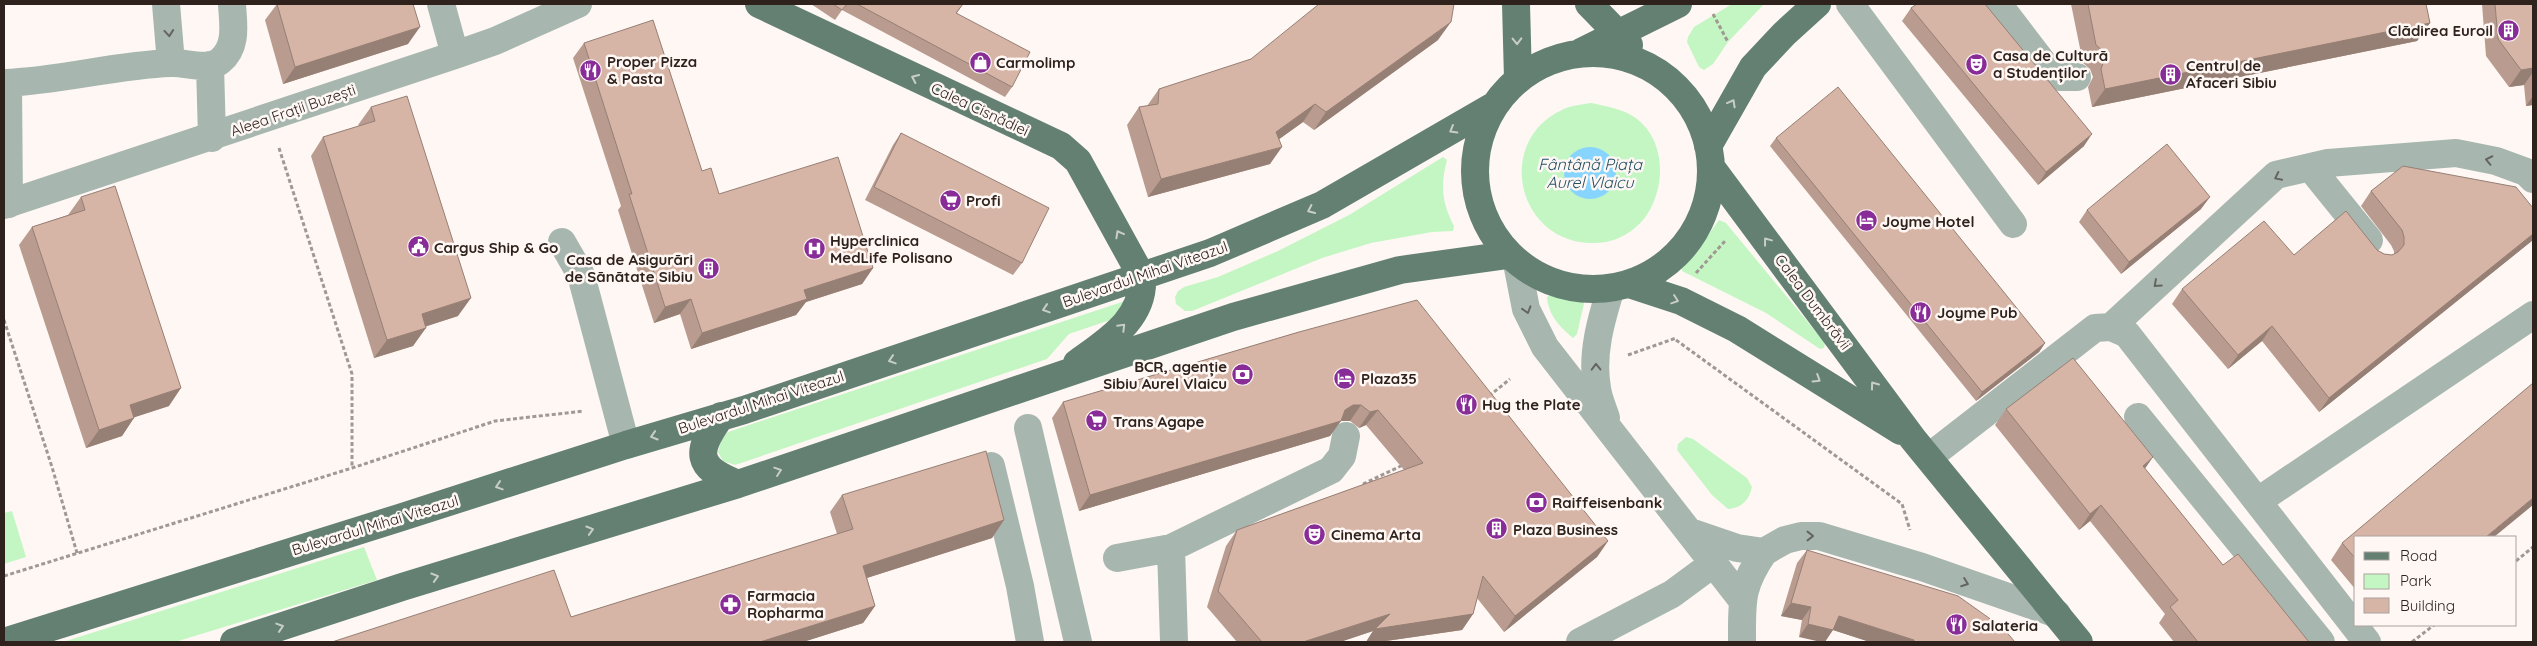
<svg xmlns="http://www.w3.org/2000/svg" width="2537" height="646" viewBox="0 0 2537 646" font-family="Quicksand,sans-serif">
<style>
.green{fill:#c3f6c2}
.water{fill:#87d5ff}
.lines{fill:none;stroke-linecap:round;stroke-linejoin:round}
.path{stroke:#a19793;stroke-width:3;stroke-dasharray:4 2.5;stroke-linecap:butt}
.minor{stroke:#a7b7b0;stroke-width:28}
.major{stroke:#638073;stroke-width:28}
.wall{fill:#b99c8f}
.shaded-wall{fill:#967f74}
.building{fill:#d7b5a6;stroke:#967f74}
.oneway{stroke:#65655f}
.oneway2{stroke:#c8cdc7}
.labels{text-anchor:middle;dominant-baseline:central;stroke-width:5;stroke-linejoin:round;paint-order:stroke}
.poi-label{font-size:15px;font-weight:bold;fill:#2f221d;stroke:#fef7f4;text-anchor:start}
.street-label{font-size:15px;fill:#2f221d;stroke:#fef7f4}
.water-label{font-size:16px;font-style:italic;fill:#245066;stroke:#fef7f4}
</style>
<rect width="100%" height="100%" fill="#fef7f4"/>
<path class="green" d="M1732,4h32l-36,38 -15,22 -9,6 -5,-3 -12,-25 1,-5 6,-10z
M1591,103c14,3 27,5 40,12 34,20 36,67 17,98 -8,14 -26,26 -42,29 -88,13 -118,-105 -37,-135 7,-2 15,-3 22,-4z
M1443,157l4,3c-7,26 -5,43 7,66l-1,5 -21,1 -61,11 -49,15 -130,53h-7l-9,-7 -1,-7 3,-6 6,-4 34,-10 60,-26 71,-36z
M1719,220l7,3 99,120 -1,5 -4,1 -54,-36 -84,-42 -1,-6 20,-20z
M1556,290l29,9 -8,35 -4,4c-12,-10 -25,-23 -26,-41z
M1125,301l-12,18 -44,15 -22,25 -312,106 -12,-4 -5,-9 4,-15 6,-5z
M1686,437l7,2 54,39 5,9c-3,13 -10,21 -24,22l-16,-14 -35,-45 1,-6z
M12,511l14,46 -22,7v-51z
M364,547l13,33 -202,62h-112z"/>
<path class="water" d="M1564 173a26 26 0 1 1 52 0a26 26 0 1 1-52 0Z"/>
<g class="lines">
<path class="path" d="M1713,14l15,28
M279,148l73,226v94
M1696,273l29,-32
M4,320l48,147 25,86
M1676,340l226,164 8,26
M1628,355l48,-17
M1489,396l21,-17
M1363,484l42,-20
M2516,561l17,-14
M4,576l348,-108 143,-47 89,-10
M2412,642l22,-17"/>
<path class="minor" d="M166,4l5,59
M441,4l14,51
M1850,4l163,220
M1998,4l49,64 12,9h18
M210,65l2,73
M4,83c56,-2 111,-18 167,-20 14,-1 37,8 49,-2 18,-14 13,-38 12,-57
M8,83l1,121
M2310,167l59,73
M4,205l451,-150 40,-14 83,-37
M562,242l19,33 45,170
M1517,263l9,46 19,38 197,253
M2111,327l165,-152 52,-12 128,-10 40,8 30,11 7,7
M2138,417l183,225
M1606,418c-3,-10 -8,-20 -9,-30 -6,-34 4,-68 14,-100
M1028,428l50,214
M1929,457l166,-129 16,-1 16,7 240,308
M991,466l29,120 10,56
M2258,501l275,-186
M1690,532l47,16 27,4 21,-12 16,-4h18l103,31 135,47
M1171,548l3,94
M1117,558l54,-10 160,-78 11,-14 4,-20
M1580,642l92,-48 42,-31
M1742,642c0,-41 -2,-55 22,-90"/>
<path class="major" d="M759,4l302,142 17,15 64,116c3,42 -35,64 -65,86
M1516,4l2,75
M1589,4l40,41
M1581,52l97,-48
M1475 171a118 118 0 1 1 236 0a118 118 0 1 1-236 0Z
M1708,146l45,-79 31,-33 33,-30
M1711,167l202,272 166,203
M1629,284l52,17 56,28 164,102
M721,416c-26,36 -26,51 17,68
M4,642l395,-124 227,-73 118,-35 466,-157 112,-48 173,-100
M234,642l168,-55 336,-103 495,-167 167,-47 108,-15"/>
</g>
<path class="wall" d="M277,4h136l-5,40 -125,40 -18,-64z
M811,4h152l-6,9 55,74 -7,10 -163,-87 -7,10z
M2071,4h355l4,19 -13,18 -325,66 -4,-20 5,-10 -3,-8 -7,-6z
M2482,4h51v101l-7,1 -2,-21 -15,2 -23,-31z
M1911,8l173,138 -46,39 -136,-164z
M1438,40l-124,90 -11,-8 -24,17 -9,25 -122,33 -21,-72 12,-18 8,-1 12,-17z
M584,43l118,128 17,23 154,74 -11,16 -56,18 -10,13 -105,34 -11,-35 -26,9 -36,-113 3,-4 -48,-148z
M371,107l87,209 -32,10 -13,20 -39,12 -63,-202 12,-19 36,-11 -1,-1z
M901,133l121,130 -9,12 -148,-75 28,-55z
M1776,138l269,205 -6,9 -63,49 -206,-255z
M2371,191l162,17v32l-214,172 -57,-71 -34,28 -56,-65 10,-15 112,-34 83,-5 7,4 8,1 2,-1v-3l-3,-6 -30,-39z
M81,197l88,209 -35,11 -12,19 -36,12 -67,-203 13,-18 36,-12z
M2201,209l-80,65 -42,-52 8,-12z
M1299,332l309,209 -11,16 -93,75 -27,-34 -4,16 -11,16 -83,12h-13l7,-11 -33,11h-103l-30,-35 19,-61 11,-16 167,-60 -38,-45 -7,3 -9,-7h-9l-11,15 -251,75 -27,-93 11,-16z
M2006,409l139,60 78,96 86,77h-135l-15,-19 6,-9 -75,-93 -11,9 -84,-105z
M842,495l162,25 -12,18 -125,40 8,28 -12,17 -60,19h-471l239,-25 266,-83 -7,-22z
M2356,537v53l-25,-30 11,-17z
M1807,550l208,92h-145l-37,-12 -34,7 3,-17 -21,-4 16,-53z"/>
<path class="shaded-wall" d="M1451,22l-13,18 -124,90 12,-18z
M2430,23l-13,18 -325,66 13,-18z
M420,27l-12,17 -125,40 12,-17z
M2533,68v4l-9,13 -15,2 12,-17z
M2533,96v9l-7,1z
M1315,104l-12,18 -39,28 12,-18z
M2092,134l-8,12 -46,39 8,-13z
M1282,147l-12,17 -122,33 13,-18z
M2210,197l-9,12 -80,65 8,-12z
M2533,234v6l-214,172 10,-14z
M873,268l-11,16 -56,18 -10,13 -105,34 11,-16 102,-43z
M471,298l-13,18 -49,16 13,-18z
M691,299l-11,15 -26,9 11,-16z
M2272,326l-10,15 -34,28 10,-14z
M426,328l-13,18 -39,12 13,-18z
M2045,343l-6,9 -63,49 6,-9z
M181,388l-12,18 -52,17 13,-18z
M1353,405h8l-11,16h-9l-1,1 -10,14 -251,75 11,-16 255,-85z
M1378,410l-12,15 -7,3 11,-16z
M134,418l-12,18 -36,12 13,-18z
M2153,457l-11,16 1,-7z
M2533,498v7l-39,32h-8z
M2101,505l-11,16 -11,9 11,-16z
M1004,520l-12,18 -141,45 12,-17z
M1608,541l-11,16 -93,75 11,-16z
M1791,603l20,4 -9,13 -21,-4z
M875,606l-12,17 -60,19h-43z
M1390,614h83l-11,16 -83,12h-13l7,-11 -33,11h-37z
M1839,616l75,24 -1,2h-43l-37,-12 -8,12h-4l-22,-5 9,-13z"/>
<path class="building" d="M277,4h136l7,23 -125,40z
M833,4h14l-5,6z
M857,4h106l-7,9 74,39 -18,35z
M1319,4h135l-3,18 -125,90 -11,-8 -39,28 6,15 -121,32 -22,-72 19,-3 1,-15 92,-30z
M1917,4h68l107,130 -46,38 -135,-164z
M2088,4h338l4,19 -325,66 -4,-20 4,-11 -2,-7 -7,-6z
M2495,4h38v64l-12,2 -23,-31z
M653,20l49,151 9,-3 8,26 119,-37 35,111 -69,22 3,9 -105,34 -11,-34 -26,8 -36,-113h3l-48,-151z
M1838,87l207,256 -63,49 -206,-254z
M407,96l64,202 -49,16 4,14 -39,12 -64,-203 52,-16 -4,-14z
M901,133l148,75 -27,55 -148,-76z
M2167,144l43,53 -81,65 -42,-52z
M2403,166l113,21 17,21v26l-204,164 -57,-72 -34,29 -56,-66 82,-68 30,34 52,-44 31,39 7,4 8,1 6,-3 6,-7v-8l-2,-7 -31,-39z
M115,186l66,202 -51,17 4,13 -35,12 -67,-203 53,-17 -4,-13z
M1417,300l191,241 -93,75 -32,-40 -10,38 -98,15 15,-15 -87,28h-41l-44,-51 19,-61 186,-67 -45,-53 -8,2 -9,-7h-8l-8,5 -4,11 -251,74 -27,-93 236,-70z
M2073,358l80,99 -10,9 80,99 15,-11 71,88h-111l-28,-35 8,-7 -77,-95 -11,9 -84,-105z
M2533,383v115l-47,39h-130v22l-14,-16z
M986,451l18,69 -141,46 12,40 -115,36h-428l222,-72 17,47 282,-88 -11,-34z
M1807,550l151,46 45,32 12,14h-101v-2l-75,-24 -6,14 -25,-6 3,-17 -20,-4z"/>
<defs><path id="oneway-chevron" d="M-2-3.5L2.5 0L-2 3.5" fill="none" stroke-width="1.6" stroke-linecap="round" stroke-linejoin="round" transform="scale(1.25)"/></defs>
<g class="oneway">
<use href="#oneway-chevron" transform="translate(169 33) rotate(85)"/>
<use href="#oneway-chevron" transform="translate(2489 160) rotate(-168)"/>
<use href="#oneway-chevron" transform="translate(2278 177) rotate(154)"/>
<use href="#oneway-chevron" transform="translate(2157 284) rotate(138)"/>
<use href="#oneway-chevron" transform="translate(1527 310) rotate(73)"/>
<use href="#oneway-chevron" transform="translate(1596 367) rotate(-91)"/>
<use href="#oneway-chevron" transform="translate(1810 536)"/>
<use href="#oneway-chevron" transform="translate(1965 583) rotate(20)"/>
</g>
<g class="oneway2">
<use href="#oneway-chevron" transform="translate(1517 41) rotate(89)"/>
<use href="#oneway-chevron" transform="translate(915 78) rotate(-155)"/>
<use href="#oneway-chevron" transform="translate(1732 103) rotate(-61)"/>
<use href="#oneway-chevron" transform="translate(1453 130) rotate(150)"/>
<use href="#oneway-chevron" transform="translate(1311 210) rotate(155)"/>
<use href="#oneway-chevron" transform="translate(1119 234) rotate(-119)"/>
<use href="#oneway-chevron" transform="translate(1767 241) rotate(-127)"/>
<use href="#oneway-chevron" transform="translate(1675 300) rotate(19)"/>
<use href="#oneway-chevron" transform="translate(1046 309) rotate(162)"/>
<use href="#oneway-chevron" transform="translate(1122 327) rotate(-45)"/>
<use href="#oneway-chevron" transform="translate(892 360) rotate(162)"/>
<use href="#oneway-chevron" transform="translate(1817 379) rotate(32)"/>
<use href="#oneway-chevron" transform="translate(1874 385) rotate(-126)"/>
<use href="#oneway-chevron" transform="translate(654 436) rotate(163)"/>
<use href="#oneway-chevron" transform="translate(778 471) rotate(-19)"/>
<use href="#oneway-chevron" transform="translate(499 486) rotate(162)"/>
<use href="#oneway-chevron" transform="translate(590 530) rotate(-17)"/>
<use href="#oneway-chevron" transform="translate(435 577) rotate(-17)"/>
<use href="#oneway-chevron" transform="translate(280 627) rotate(-18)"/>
</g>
<defs>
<symbol id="building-disc" viewBox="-11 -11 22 22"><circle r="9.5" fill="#882c98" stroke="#fef7f4"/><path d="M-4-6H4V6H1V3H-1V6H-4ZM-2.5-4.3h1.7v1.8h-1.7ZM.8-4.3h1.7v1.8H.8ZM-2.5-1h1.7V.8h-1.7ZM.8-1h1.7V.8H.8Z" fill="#fff"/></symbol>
<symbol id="shop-disc" viewBox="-11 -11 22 22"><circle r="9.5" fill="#882c98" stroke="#fef7f4"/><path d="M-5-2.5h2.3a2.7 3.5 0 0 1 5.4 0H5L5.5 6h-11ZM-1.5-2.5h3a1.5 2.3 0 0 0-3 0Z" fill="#fff"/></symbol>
<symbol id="theatre-disc" viewBox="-11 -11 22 22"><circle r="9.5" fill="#882c98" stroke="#fef7f4"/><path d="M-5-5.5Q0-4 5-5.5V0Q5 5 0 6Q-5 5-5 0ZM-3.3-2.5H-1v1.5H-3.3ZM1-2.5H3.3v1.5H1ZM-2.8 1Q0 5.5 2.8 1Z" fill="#fff"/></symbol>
<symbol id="restaurant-disc" viewBox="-11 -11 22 22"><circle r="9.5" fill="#882c98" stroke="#fef7f4"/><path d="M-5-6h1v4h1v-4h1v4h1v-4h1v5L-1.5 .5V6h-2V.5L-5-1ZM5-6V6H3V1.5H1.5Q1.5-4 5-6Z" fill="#fff"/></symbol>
<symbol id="supermarket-disc" viewBox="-11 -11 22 22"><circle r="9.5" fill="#882c98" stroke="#fef7f4"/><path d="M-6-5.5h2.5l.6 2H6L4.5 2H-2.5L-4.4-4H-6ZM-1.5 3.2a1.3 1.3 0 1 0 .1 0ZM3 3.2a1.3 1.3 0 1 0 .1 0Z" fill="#fff"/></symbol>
<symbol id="hotel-disc" viewBox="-11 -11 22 22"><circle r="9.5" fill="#882c98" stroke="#fef7f4"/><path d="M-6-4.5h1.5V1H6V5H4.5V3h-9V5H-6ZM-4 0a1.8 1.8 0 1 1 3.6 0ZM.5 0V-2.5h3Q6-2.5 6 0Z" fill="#fff"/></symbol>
<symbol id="civic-disc" viewBox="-11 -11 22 22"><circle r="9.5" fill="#882c98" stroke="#fef7f4"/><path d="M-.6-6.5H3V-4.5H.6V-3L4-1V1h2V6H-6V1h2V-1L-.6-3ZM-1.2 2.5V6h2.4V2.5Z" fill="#fff"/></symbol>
<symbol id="hospital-disc" viewBox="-11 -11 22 22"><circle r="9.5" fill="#882c98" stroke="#fef7f4"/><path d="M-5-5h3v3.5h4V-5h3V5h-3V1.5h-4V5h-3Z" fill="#fff"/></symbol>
<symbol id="bank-disc" viewBox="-11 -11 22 22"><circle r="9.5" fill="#882c98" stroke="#fef7f4"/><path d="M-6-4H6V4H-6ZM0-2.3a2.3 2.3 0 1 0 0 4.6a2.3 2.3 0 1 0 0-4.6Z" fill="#fff"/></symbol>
<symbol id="pharmacy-disc" viewBox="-11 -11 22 22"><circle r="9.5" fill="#882c98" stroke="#fef7f4"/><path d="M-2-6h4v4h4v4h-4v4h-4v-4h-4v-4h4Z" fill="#fff"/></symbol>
</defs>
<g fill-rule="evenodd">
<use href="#building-disc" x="2496" y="18" width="25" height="25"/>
<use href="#shop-disc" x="968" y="50" width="25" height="25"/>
<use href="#theatre-disc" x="1964" y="52" width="25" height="25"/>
<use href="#restaurant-disc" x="578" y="58" width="25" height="25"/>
<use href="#building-disc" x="2158" y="62" width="25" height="25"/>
<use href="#supermarket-disc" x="938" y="188" width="25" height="25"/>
<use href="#hotel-disc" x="1854" y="208" width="25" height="25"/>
<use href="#civic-disc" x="406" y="234" width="25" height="25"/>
<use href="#hospital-disc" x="802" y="236" width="25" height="25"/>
<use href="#building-disc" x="696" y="256" width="25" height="25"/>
<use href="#restaurant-disc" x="1908" y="300" width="25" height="25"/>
<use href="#bank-disc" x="1230" y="362" width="25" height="25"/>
<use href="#hotel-disc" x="1332" y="366" width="25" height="25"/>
<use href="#restaurant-disc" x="1454" y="392" width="25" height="25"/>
<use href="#supermarket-disc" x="1084" y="408" width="25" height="25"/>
<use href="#bank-disc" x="1524" y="490" width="25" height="25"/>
<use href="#building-disc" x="1484" y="516" width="25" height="25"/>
<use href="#theatre-disc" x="1302" y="522" width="25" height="25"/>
<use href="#pharmacy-disc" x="718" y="592" width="25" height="25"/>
<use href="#restaurant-disc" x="1944" y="612" width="25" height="25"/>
</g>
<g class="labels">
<g class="poi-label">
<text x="2493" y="30" text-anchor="end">Clădirea Euroil</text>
<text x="1993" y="55">Casa de Cultură<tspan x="1993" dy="17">a Studenților</tspan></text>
<text x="607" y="61">Proper Pizza<tspan x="607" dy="17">&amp; Pasta</tspan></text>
<text x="996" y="62">Carmolimp</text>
<text x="2186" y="65">Centrul de<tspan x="2186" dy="17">Afaceri Sibiu</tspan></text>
<text x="966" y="200">Profi</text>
<text x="1882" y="221">Joyme Hotel</text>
<text x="830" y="240">Hyperclinica<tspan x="830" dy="17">MedLife Polisano</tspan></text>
<text x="434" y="247">Cargus Ship &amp; Go</text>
<text x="693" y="259" text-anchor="end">Casa de Asigurări<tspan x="693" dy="17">de Sănătate Sibiu</tspan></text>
<text x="1937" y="312">Joyme Pub</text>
<text x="1227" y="366" text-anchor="end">BCR, agenție<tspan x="1227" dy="17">Sibiu Aurel Vlaicu</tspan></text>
<text x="1361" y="378">Plaza35</text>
<text x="1482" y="404">Hug the Plate</text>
<text x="1113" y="421">Trans Agape</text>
<text x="1552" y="502">Raiffeisenbank</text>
<text x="1513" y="529">Plaza Business</text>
<text x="1331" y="534">Cinema Arta</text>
<text x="747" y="595">Farmacia<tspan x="747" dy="17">Ropharma</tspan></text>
<text x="1972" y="625">Salateria</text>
</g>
<g class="street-label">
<text transform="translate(980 109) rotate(25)">Calea Cisnădiei</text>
<text transform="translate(293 110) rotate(-19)">Aleea Frații Buzești</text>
<text transform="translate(1145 274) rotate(-19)">Bulevardul Mihai Viteazul</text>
<text transform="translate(1813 302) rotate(53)">Calea Dumbrăvii</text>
<text transform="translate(761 402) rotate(-18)">Bulevardul Mihai Viteazul</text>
<text transform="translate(375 525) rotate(-17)">Bulevardul Mihai Viteazul</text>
</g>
<g class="water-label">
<text x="1590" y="164">Fântână Piața<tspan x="1590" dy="18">Aurel Vlaicu</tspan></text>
</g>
</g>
<rect width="2537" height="646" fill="none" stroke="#2f221d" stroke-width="10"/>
<rect x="2354" y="536" width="162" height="90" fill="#fef7f4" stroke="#aba29e"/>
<rect x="2364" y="552" width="25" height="8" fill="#638073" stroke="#aba29e"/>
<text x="2400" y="561" font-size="15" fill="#2f221d">Road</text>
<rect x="2364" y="574" width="25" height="15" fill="#c3f6c2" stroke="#aba29e"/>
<text x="2400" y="586" font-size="15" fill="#2f221d">Park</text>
<rect x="2364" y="598" width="25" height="15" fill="#d7b5a6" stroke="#aba29e"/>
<text x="2400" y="611" font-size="15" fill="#2f221d">Building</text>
</svg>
